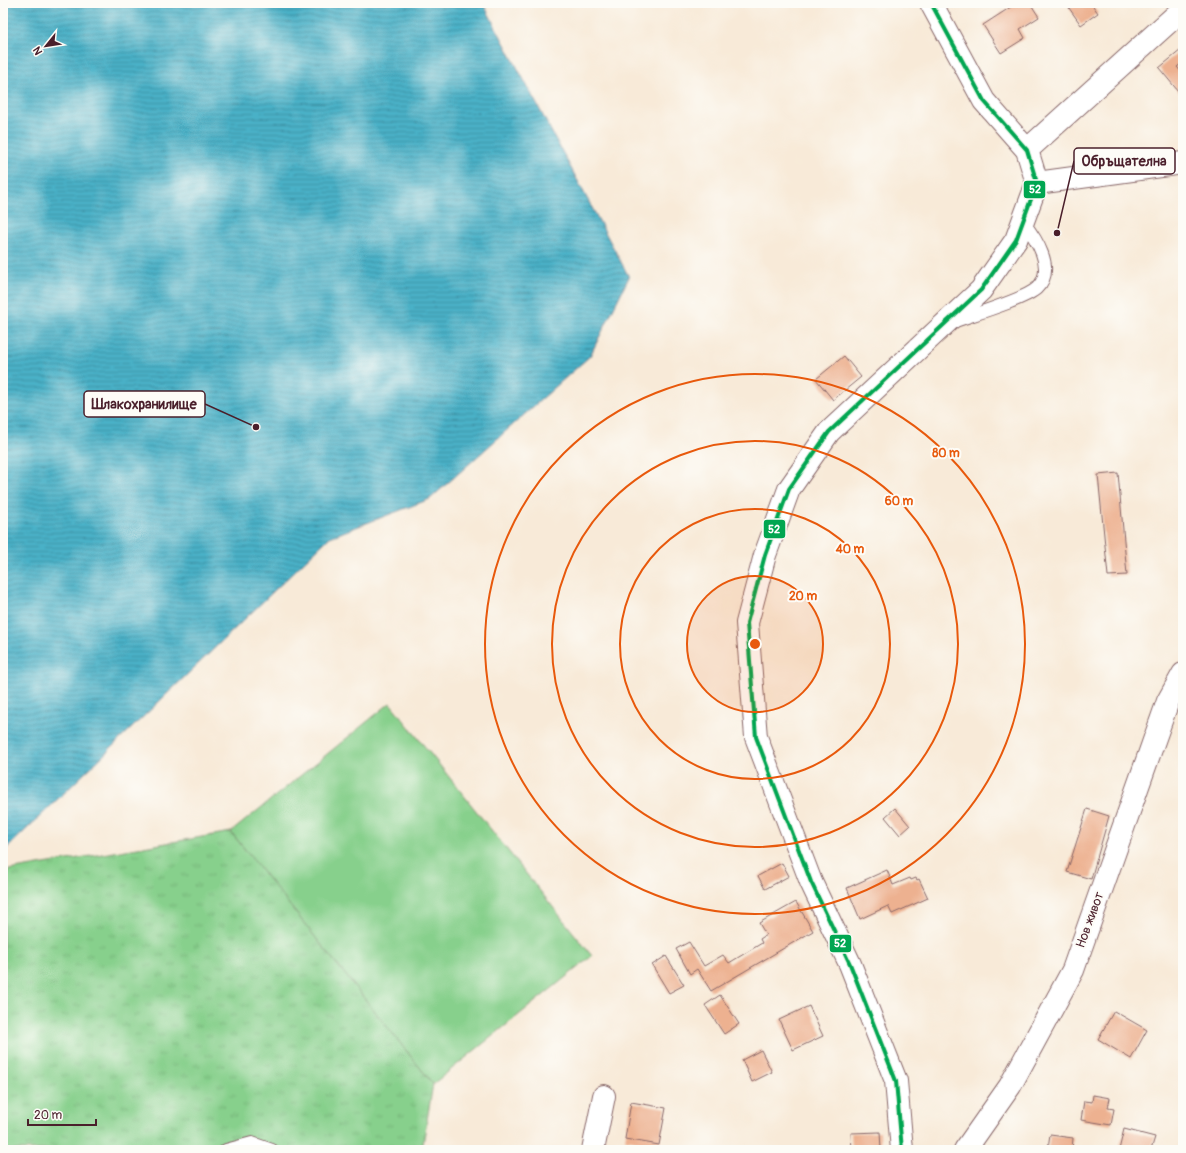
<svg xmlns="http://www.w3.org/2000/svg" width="1186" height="1153" viewBox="0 0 1186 1153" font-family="Pangolin,sans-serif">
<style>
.grass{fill:url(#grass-tufts);stroke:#68785c}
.pitch{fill:#87d08c;stroke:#68785c}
.water{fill:url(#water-rules);stroke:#496879}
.building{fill:#edb190}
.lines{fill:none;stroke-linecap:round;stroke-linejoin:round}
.lane-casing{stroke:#876668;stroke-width:14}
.street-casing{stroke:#876668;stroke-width:24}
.lane{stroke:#fff;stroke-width:12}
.street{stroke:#fff;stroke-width:22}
.bus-1-casing{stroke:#fdfcf7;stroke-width:7}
.bus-1{stroke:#00a651;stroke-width:4}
.ring{fill:none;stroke:#e8590c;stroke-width:2}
.labels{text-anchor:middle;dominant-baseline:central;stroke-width:4;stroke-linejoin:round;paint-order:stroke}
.street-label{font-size:13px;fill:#4a1f2b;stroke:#fdfcf7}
.centre{fill:#e8590c;stroke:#fdfcf7;stroke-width:2}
.ring-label{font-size:12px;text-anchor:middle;font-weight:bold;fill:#e8590c;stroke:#fdfcf7;stroke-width:4;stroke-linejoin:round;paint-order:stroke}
.leader{fill:none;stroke:#4a1f2b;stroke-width:1.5}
.callout-dot{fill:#4a1f2b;stroke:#fdfcf7;stroke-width:1.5}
.callout{fill:#fdfcf7;stroke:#4a1f2b;stroke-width:1.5}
.callout-label{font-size:14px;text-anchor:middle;font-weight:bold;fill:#4a1f2b}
.line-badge{stroke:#fdfcf7;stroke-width:1.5}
.badge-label{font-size:11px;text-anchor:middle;font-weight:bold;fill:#fff}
</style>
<defs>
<pattern id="grass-tufts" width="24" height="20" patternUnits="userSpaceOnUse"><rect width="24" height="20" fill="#87d08c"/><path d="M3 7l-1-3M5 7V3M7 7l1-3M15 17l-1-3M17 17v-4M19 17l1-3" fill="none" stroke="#76b279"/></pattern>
<pattern id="water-rules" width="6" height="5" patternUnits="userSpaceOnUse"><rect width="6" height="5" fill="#48b1c7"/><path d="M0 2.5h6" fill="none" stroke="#3e8fa2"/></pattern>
</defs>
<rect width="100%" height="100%" fill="#fdfcf7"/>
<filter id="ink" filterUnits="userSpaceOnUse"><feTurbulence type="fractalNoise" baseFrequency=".025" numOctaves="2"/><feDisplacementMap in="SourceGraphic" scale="8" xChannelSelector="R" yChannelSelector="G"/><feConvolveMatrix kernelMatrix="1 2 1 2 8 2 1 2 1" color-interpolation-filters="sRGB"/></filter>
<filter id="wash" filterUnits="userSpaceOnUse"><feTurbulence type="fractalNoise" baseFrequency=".012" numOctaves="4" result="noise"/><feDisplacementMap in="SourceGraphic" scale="16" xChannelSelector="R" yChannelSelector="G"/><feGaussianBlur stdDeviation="0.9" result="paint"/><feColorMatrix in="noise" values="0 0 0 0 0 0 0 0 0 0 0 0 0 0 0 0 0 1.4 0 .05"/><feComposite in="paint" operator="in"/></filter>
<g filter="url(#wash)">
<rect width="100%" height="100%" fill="#f8ead8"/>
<path class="grass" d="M231,832l202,252 -11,66h-419v-279z"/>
<path class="pitch" d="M390,703l202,253 -159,128 -202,-252z"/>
<path class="water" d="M3,3h480l146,274 -39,79 -160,143 -100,38 -327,315z"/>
<g id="blocks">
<path class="building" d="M1017,3h13l9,14 -19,12 5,9 -24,15 -18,-28z
M1076,3h15l7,10 -17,12 -12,-17z
M1181,50l2,2v10l-6,5 6,7v23l-24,-29z
M844,356l17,21 -28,23 -17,-21z
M1118,473l9,102 -19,1 -10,-101z
M895,808l15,18 -10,9 -15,-18z
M1087,809l22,7 -18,63 -24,-7z
M782,863l7,13 -24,13 -7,-13z
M887,870l6,15 17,-7 1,2 5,-2 1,2 2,-1 9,19 -36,16 -4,-8 -28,13 -13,-31z
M796,902l17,29 -102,60 -14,-22 -7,5 -14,-25 13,-7 15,24 19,-11 6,8 33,-20 -2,-4 6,-4 -7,-12z
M666,956l18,29 -15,8 -17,-28z
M720,995l19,29 -15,10 -19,-29z
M809,1006l14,30 -30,14 -14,-30z
M1114,1011l33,19 -16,29 -33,-20z
M761,1050l11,22 -20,10 -10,-22z
M1093,1095l17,3 -2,10 6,1 -3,16 -30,-5 3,-19 8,1z
M631,1102l35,6 -7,37 -34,-6z
M1124,1129l31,8 -4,13h-32z
M880,1132l1,18h-29l-1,-17z
M1050,1135l23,3 -1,12 -24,-1z"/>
</g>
</g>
<g filter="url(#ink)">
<use href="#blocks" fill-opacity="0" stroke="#876668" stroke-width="1"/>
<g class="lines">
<defs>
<path id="lane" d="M955,321c17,-6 71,-22 82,-33 20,-19 -2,-51 -14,-66
M226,1150l26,-7 20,7"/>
<path id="street" d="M1027,150l156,-141
M1037,183l146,-20
M593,1150l11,-54
M902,1150l-6,-69 -46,-117 -39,-82 -55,-145 -9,-114 18,-68 24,-66 40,-57 152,-142 35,-50 21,-57 -10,-33 -43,-49 -53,-98
M965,1150l45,-64 63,-116 95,-269 15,-27"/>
</defs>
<use href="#lane" class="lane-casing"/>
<use href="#street" class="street-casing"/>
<use href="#lane" class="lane"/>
<use href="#street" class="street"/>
<defs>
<path id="bus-1" d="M902,1150l-6,-69 -46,-117 -39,-82 -55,-145 -9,-114 18,-68 24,-66 40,-57 152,-142 35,-50 21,-57 -10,-33 -43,-49 -53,-98"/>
</defs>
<use href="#bus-1" class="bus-1-casing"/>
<use href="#bus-1" class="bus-1"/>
</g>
</g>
<circle cx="755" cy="644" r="68" fill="#e8590c" fill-opacity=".12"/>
<g class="ring">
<circle cx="755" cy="644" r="68"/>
<circle cx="755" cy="644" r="135"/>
<circle cx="755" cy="644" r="203"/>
<circle cx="755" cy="644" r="270"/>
</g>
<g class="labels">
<g class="street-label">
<text transform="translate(1090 920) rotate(-70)">Нов живот</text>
</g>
</g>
<circle cx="755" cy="644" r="6" class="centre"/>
<g class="ring-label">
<text x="946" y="457">80 m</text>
<text x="899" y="505">60 m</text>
<text x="850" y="553">40 m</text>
<text x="803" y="600">20 m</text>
</g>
<path class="leader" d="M1057 233L1074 161M256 427L205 404"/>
<g class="callout-dot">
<circle cx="1057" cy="233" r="4"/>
<circle cx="256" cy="427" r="4"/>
</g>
<g class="callout">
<rect x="1074" y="148" width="101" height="26" rx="4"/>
<rect x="84" y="391" width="121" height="26" rx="4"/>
</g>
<g class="callout-label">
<text x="1124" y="166">Обръщателна</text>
<text x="144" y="409">Шлакохранилище</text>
</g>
<g class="line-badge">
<rect x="1023" y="180" width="23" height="19" rx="4" fill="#00a651"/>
<rect x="763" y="519" width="23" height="20" rx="4" fill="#00a651"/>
<rect x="829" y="934" width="23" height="19" rx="4" fill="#00a651"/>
</g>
<g class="badge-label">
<text x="1035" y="193">52</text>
<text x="774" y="533">52</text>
<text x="840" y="947">52</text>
</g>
<rect width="1186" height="1153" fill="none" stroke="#fdfcf7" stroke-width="16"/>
<g transform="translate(46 46) rotate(240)" stroke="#fdfcf7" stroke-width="3" paint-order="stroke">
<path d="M0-3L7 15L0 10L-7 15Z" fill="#4a1f2b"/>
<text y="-6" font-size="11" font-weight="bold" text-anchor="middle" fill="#4a1f2b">N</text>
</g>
<path d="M28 1119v6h68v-6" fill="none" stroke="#4a1f2b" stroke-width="2"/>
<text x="34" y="1119" font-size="12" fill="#4a1f2b" stroke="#fdfcf7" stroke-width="3" paint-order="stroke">20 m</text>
</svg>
